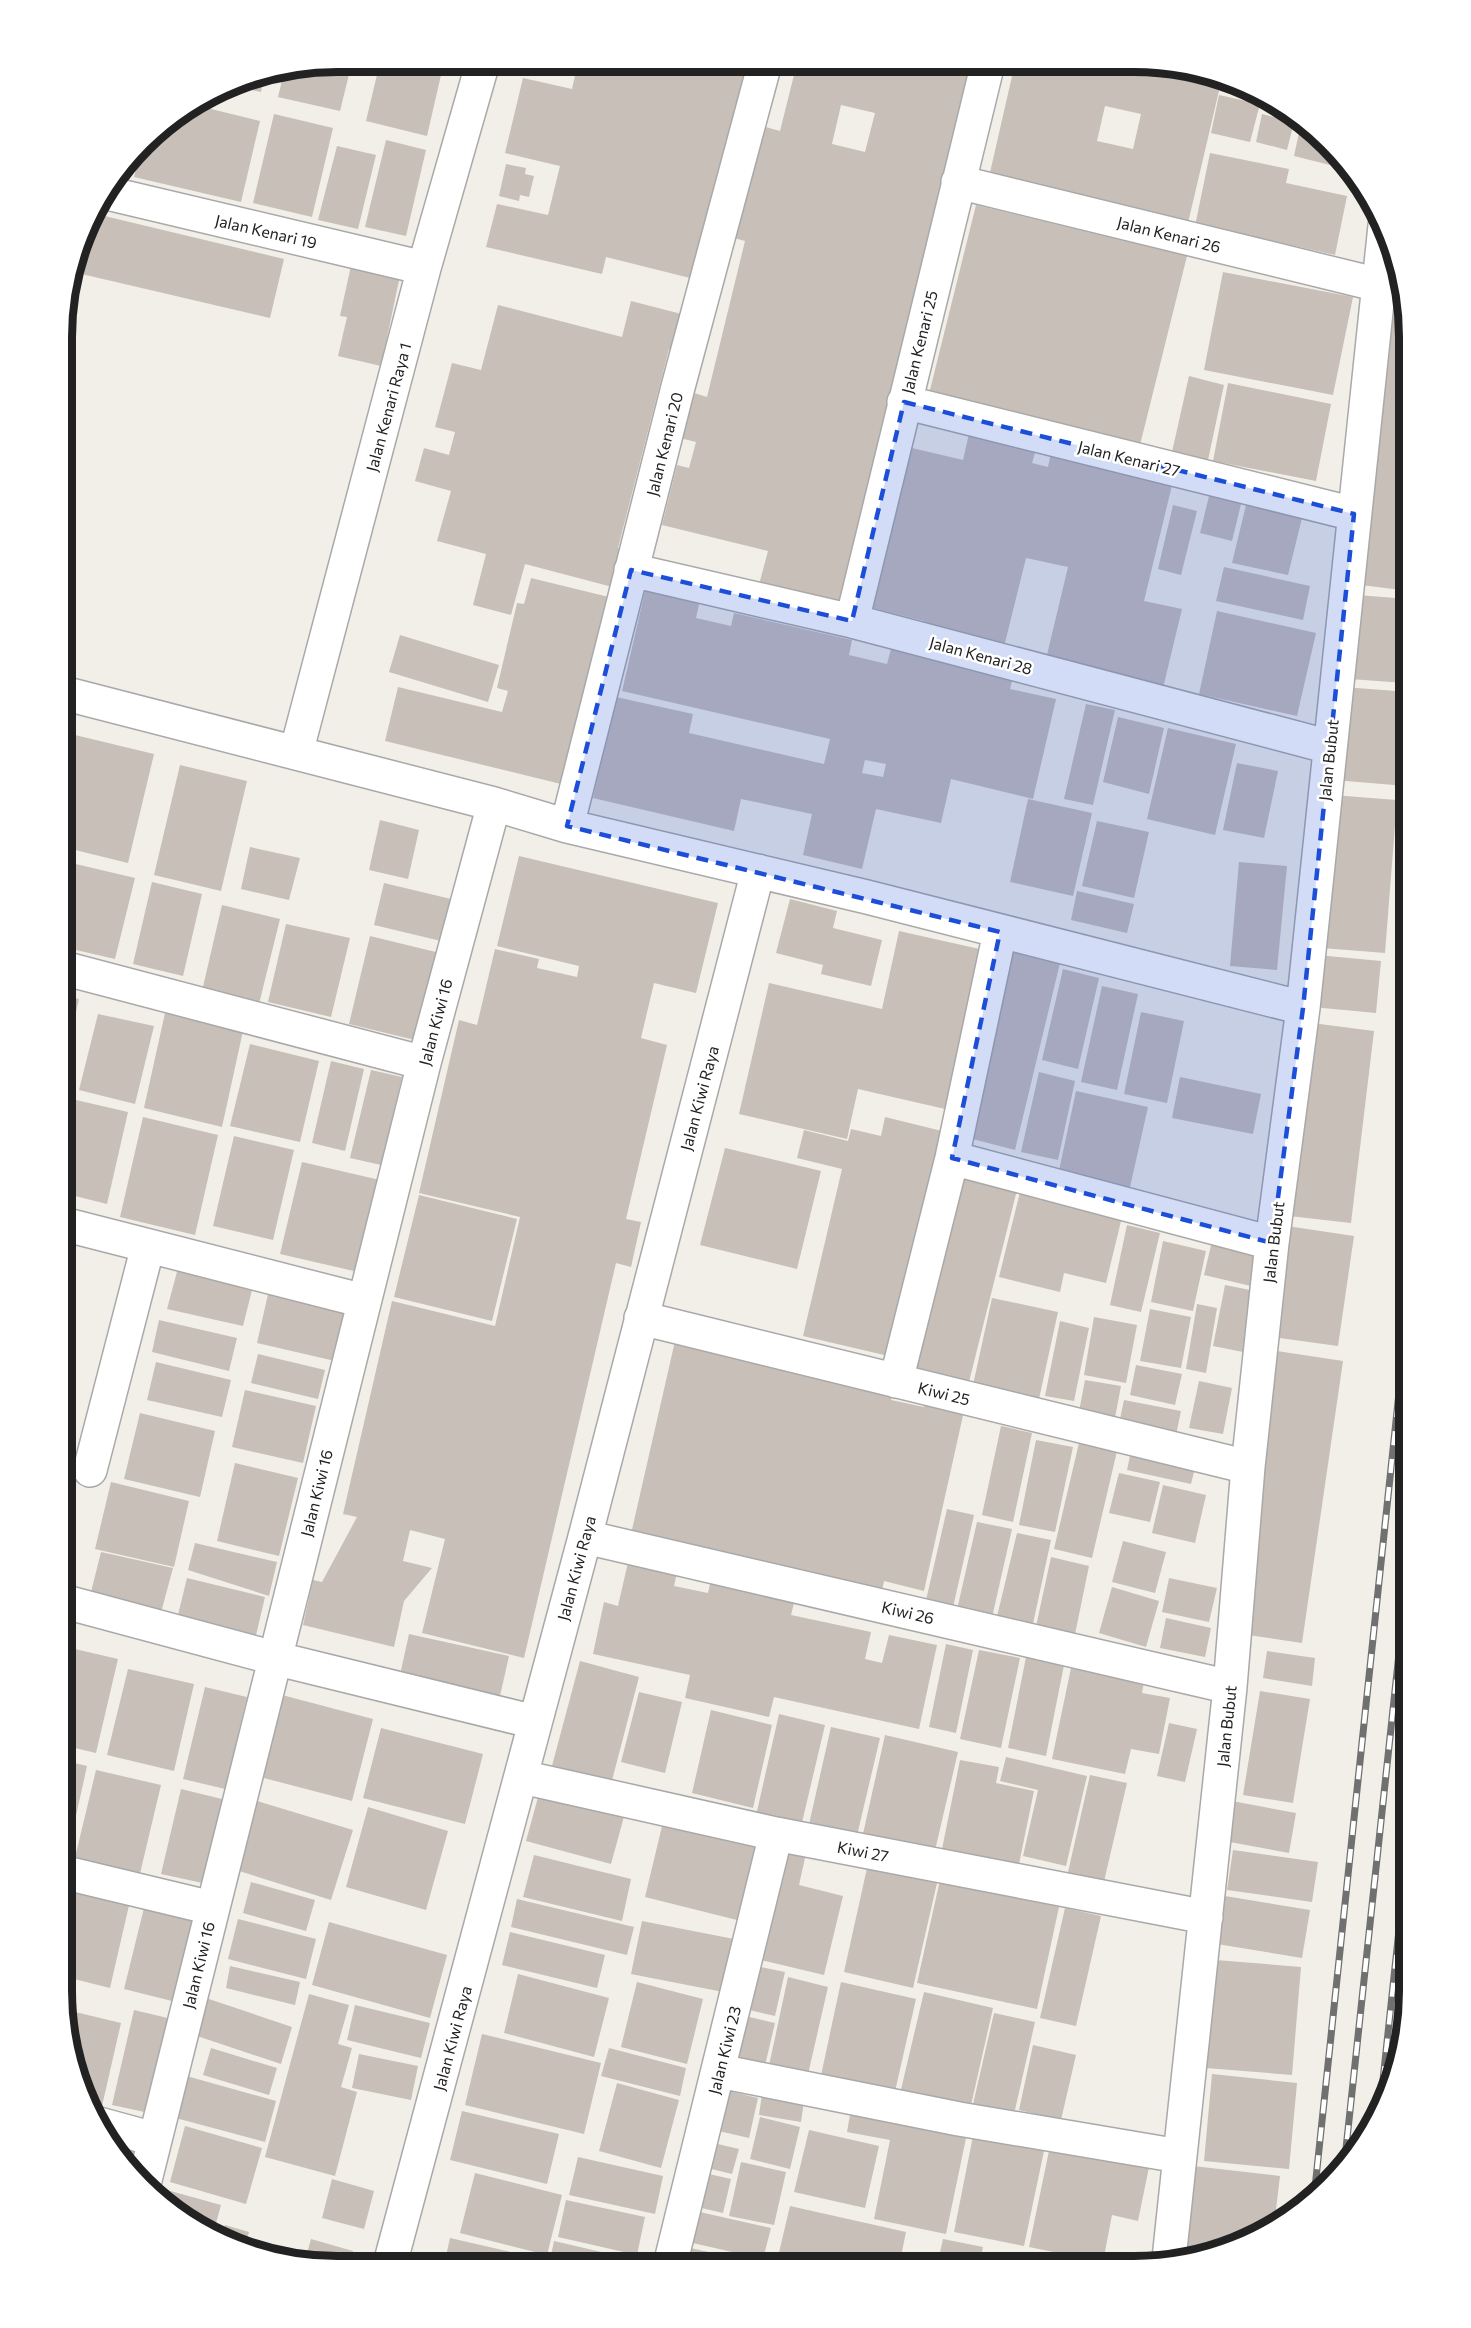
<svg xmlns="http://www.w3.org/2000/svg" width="1471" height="2328" viewBox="0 0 1471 2328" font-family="Commissioner,sans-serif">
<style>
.building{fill:#c7bfb8;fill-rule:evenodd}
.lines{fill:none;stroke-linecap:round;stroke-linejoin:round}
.minor-casing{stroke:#a9a9a9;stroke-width:36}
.minor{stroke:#fff;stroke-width:33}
.rail-casing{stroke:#707070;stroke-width:7}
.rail{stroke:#fff;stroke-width:4.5;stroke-dasharray:14;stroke-linecap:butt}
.marked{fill:#1d4ed8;fill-opacity:0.2;stroke:#1d4ed8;stroke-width:4.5;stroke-dasharray:12 8;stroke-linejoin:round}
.labels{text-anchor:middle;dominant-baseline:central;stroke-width:5;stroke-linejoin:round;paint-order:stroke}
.street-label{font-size:16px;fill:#222;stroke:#fff}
.rim{fill:none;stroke:#222;stroke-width:8}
</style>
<rect width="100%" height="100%" fill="#f2efe9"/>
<path class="building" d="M337,62h15l-12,49 -62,-14 6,-25z
M380,62h64l-17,74 -61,-15z
M578,62l171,1 -51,217 -92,-23 -4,17 -116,-27 11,-43 51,11 12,-49 -55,-13 18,-75 49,11z
M797,63h183l-135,551 -88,-22 11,-41 -106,-26 15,-60 12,3 7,-26 -16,-4 11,-46 16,5 38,-156 -11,-3 28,-112 18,5zM841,105l34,8 -10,39 -33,-8z
M1015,63l155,1 52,14 -34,145 -199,-46zM1105,106l36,8 -8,35 -36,-8z
M264,76l-3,16 -32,-7 3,-3z
M1224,78l15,5 20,11 -2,6 -37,-9z
M1219,95l41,9 -10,38 -39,-9z
M1264,97l14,8v1l-15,-4z
M195,105l65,16 -19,81 -107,-25 7,-28 14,-19z
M274,114l59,14 -21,89 -59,-14z
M1262,114l32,8 -7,28 -31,-8z
M1302,119l52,52 -60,-15z
M386,140l40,10 -20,86 -41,-9z
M337,146l39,9 -18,74 -40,-9z
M1210,153l79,16 -3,14 61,13 -12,59 -62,-14v6l-79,-16z
M506,164l20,4 -1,6 9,2 -5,21 -9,-2 -1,6 -20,-5z
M976,205l211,51 -49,197 -211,-51z
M92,213l192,46 -14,59 -197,-46z
M352,261l49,10 -20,95 -43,-10 9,-39 -7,-1z
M1223,272l130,25 -20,98 -129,-25z
M1391,280l7,1 12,56 -1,254 -56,-7z
M631,301l62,16 -9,36 -15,-4 -51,199 12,3 -10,38 -95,-25 -14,51 -38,-10 13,-51 -49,-13 14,-50 -36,-10 9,-33 25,7 6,-23 -20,-5 17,-64 29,7 17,-65 124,32z
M1189,376l35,9 -16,75 -36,-8z
M1228,383l103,21 -15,77 -103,-20z
M970,429l67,17 -5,17 16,4 4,-19 122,29 -30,124 38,8 -19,79 -117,-29 22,-92 -42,-9 -23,93 -81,-21 2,-9 -51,-13 39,-160 51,12z
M1210,492l32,8 -10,41 -32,-8z
M1173,505l24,6 -16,64 -23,-6z
M1246,505l56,13 -14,57 -56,-12z
M1224,567l86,19 -7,34 -87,-19z
M531,578l86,21 -56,185 -176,-43 13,-54 104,25 6,-21 -11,-3 20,-85 7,1z
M646,587l54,13 -4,18 35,8 3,-13 118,27 -3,15 38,9 4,-15 122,28 -3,12 46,10 -23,100 -82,-20 -10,44 -65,-14 -14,60 -59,-14 9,-41 -71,-15 -7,32 -141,-33 23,-101 77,17 -4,19 135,31 6,-25 -208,-48zM865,760l21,4 -3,13 -21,-4z
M1357,595l52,4v48h-2l-2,36 -55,-4z
M1217,611l99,22 -19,83 -98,-22z
M400,635l99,30 -11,37 -99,-30z
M1343,687l66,5 -3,94 -72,-6z
M1086,704l29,6 -22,95 -29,-6z
M1118,717l46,11 -15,66 -46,-12z
M1168,728l68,16 -21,91 -68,-16z
M75,735l79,19 -26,109 -65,-16v-61z
M1237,763l41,8 -14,67 -41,-8z
M180,765l67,16 -26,110 -67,-16z
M1333,795l64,5 -12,153 -63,-5z
M1028,799l64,14 -19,83 -63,-14z
M380,820l39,10 -11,49 -39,-9z
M1097,821l52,11 -15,66 -52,-12z
M250,847l50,11 -11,42 -48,-11z
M519,856l199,47 -22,90 -42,-10 -13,55 26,7 -41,174 15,3 -10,45 -15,-4 -92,395 -102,-25 23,-94 -35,-9 -7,31 29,7 -28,33 -10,46 -91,-22 10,-45 9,2 35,-65 -14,-3 49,-213 103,25 25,-109 -101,-24 40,-173 18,5 18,-76 44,10 -2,9 40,9 2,-11 -82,-20z
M63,861l72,17 -20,81 -52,-12z
M1239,862l48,4 -10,104 -47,-4z
M152,882l50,12 -19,82 -50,-12z
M384,883l67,16 -10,42 -67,-16z
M1077,891l57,13 -7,29 -56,-13z
M790,899l47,12 -4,17 49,12 -11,46 -50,-12 2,-9 -47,-12z
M222,905l58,14 -21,85 -57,-13z
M286,924l64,14 -19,79 -63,-15z
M899,931l94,21 -35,160 -100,-23 -11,50 -108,-25 30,-131 113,26z
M370,936l74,18 -21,88 -74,-18z
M1006,950l54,13 -45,187 -54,-14z
M1317,955l64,6 -5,52 -64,-6z
M1063,969l36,9 -21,91 -36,-9z
M1102,986l36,8 -21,96 -36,-8z
M63,996l16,3 -15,65 -1,-1z
M1141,1012l43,9 -17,82 -43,-9z
M165,1013l78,18 -21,96 -78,-19z
M98,1014l56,12 -19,78 -56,-14z
M1312,1023l62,8 -23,192 -62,-7z
M250,1044l69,17 -19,81 -70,-16z
M331,1061l33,8 -19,82 -33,-8z
M371,1070l31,7 -21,88 -31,-7z
M1039,1072l36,9 -17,79 -37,-8z
M1180,1077l81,17 -8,40 -81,-16z
M1076,1091l72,16 -20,89 -71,-16z
M76,1100l52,12 -21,92 -44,-11v-36z
M143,1117l75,18 -23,100 -75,-18z
M885,1117l65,16 -53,225 -94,-22 39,-167 -45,-11 7,-28 44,11 3,-12 30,7z
M234,1136l60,14 -21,90 -60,-14z
M725,1148l96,23 -24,98 -97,-24z
M302,1162l78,18 -22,92 -78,-18z
M962,1172l56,14 -50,200 -55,-14z
M1020,1192l102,25 -16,66 -42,-10 -4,19 -61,-15z
M419,1195l98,24 -25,102 -98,-24z
M1127,1225l33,8 -19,79 -31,-7z
M1287,1226l67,10 -16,110 -66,-9z
M1213,1237l46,10 -8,39 -47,-11z
M1163,1241l43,10 -13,60 -42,-9z
M178,1268l75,18 -10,40 -76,-17z
M1225,1285l30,6 -12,61 -30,-6z
M268,1294l78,19 -11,48 -78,-18z
M992,1298l66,14 -21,96 -66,-14z
M1197,1304l20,4 -11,65 -20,-4z
M1150,1309l41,8 -10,51 -41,-7z
M1094,1317l43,8 -11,58 -42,-8z
M159,1320l78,18 -8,33 -77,-19z
M1060,1321l29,7 -15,73 -29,-5z
M675,1341l218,50 -2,9 33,7 3,-14 39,9 -42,189 -40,-10 -2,10 -251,-57z
M1277,1351l66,10 -41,282 -60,-9z
M258,1354l67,16 -7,29 -67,-16z
M156,1362l75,18 -9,37 -75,-17z
M1136,1365l46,9 -7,31 -45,-10z
M1085,1380l36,6 -7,37 -36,-6z
M1199,1381l33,7 -9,46 -34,-6z
M245,1390l71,16 -13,57 -71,-16z
M1124,1400l57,11 -6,29 -57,-12z
M140,1413l75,18 -15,66 -76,-18z
M1001,1426l31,7 -19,89 -31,-7z
M1036,1440l37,7 -18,85 -36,-7z
M1079,1443l38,8 -25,107 -38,-9z
M1132,1446l65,14 -6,24 -64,-14z
M235,1463l63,15 -19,78 -62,-15z
M1119,1473l41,9 -10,40 -41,-9z
M111,1482l78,19 -15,66 -79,-18z
M1163,1485l43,10 -11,48 -43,-10z
M947,1509l27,6 -23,101 -27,-7z
M977,1522l35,7 -21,93 -35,-8z
M1017,1533l34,7 -20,93 -36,-8z
M1123,1541l43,11 -11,41 -43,-11z
M195,1543l82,19 -8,34 -81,-26z
M101,1552l72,16 -14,52 -70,-20z
M1051,1557l38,9 -15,73 -39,-8z
M629,1558l49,10 -4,18 34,7 3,-13 84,19 -4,16 80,17 -6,27 17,4 7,-28 48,10 -18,84 -145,-32 -5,20 -84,-19 5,-23 -97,-21 11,-52 14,4z
M187,1578l78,19 -12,51 -78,-21z
M1169,1578l48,10 -8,34 -47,-10z
M1112,1587l47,14 -13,46 -47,-14z
M1166,1618l45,10 -6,29 -45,-9z
M409,1634l100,22 -12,53 -99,-25z
M946,1644l27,6 -17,83 -27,-6z
M62,1646l56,13 -22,94 -34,-8z
M979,1650l41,8 -19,90 -41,-9z
M1267,1651l48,7 -3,28 -49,-8z
M1027,1652l38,8 -19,96 -38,-8z
M580,1661l59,16 -30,115 -60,-15z
M1071,1668l73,14 -2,11 28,5 -11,56 -28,-5 -6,25 -73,-15z
M128,1669l66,15 -20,87 -67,-16z
M205,1687l42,10 -22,92 -42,-10z
M1260,1691l50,8 -17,104 -50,-8z
M639,1692l43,10 -17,71 -44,-11z
M282,1695l91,24 -21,82 -92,-24z
M711,1710l61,15 -19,83 -61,-15z
M779,1714l46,11 -25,106 -45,-11z
M1169,1723l28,6 -12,53 -28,-6z
M831,1727l49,11 -25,106 -48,-11z
M381,1728l102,26 -18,70 -102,-26z
M885,1735l73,17 -25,107 -72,-16z
M1006,1757l81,19 -21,90 -43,-10 15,-66 -38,-9z
M62,1760l25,6 -21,95 -4,-1z
M960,1760l39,7 -3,16 38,8 -15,73 -39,-7 -1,5 -38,-8z
M96,1770l65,15 -23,97 -65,-16z
M1090,1775l37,8 -25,107 -36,-9z
M181,1789l45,11 -19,84 -46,-10z
M540,1790l85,23 -14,51 -85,-23z
M257,1801l96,29 -22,70 -95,-30z
M1232,1801l64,12 -7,40 -65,-12z
M368,1807l80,24 -22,79 -80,-23z
M663,1822l96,23 -18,76 -96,-24z
M778,1842l29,7 -8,36 44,11 -19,79 -72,-17z
M1233,1850l85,12 -6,40 -85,-12z
M534,1855l97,24 -9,42 -99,-24z
M867,1868l70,15 -24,105 -69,-16z
M940,1880l119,27 -22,102 -120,-26z
M251,1882l64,18 -9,31 -63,-18z
M66,1886l64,15 -20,87 -48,-12v-69z
M1219,1895l91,15 -8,48 -91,-15z
M517,1899l117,28 -7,28 -116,-28z
M145,1904l55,13 -20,86 -56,-14z
M1065,1908l36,8 -25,110 -36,-8z
M238,1919l78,20 -10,40 -78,-20z
M642,1921l92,18 -11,53 -92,-18z
M329,1922l118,33 -17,63 -118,-33z
M510,1932l95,23 -8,33 -95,-23z
M1216,1960l85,7 -9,108 -86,-7z
M751,1965l34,7 -10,44 -34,-8z
M230,1966l70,16 -5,23 -69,-17z
M518,1974l91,24 -15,59 -90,-24z
M788,1977l40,10 -22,96 -39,-8z
M637,1982l66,17 -16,65 -66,-17z
M841,1982l75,17 -22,97 -74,-16z
M924,1992l69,16 -24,106 -70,-16z
M309,1994l40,11 -11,39 14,4 -11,39 16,5 -22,84 -70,-19z
M203,1997l89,30 -11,37 -90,-30z
M355,2005l75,18 -9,35 -74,-18z
M67,2010l54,13 -19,83 -16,-4 -4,-6z
M134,2010l42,10 -22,94 -42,-9z
M994,2013l41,9 -23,101 -41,-10z
M737,2014l38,9 -12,51 -37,-9z
M482,2034l119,29 -17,71 -119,-29z
M1033,2045l43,10 -15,65 -42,-10z
M211,2048l66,20 -8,27 -66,-20z
M609,2048l77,20 -6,28 -79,-20z
M359,2054l59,12 -7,34 -59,-12z
M1212,2074l85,9 -8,86 -85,-8z
M183,2075l93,26 -11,41 -93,-25z
M617,2083l62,17 -18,68 -62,-17z
M763,2087l42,7 -4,28 -42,-7z
M720,2089l38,9 -9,40 -39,-9z
M852,2103l76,16 -3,11 41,8 -20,96 -72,-15 16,-79 -43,-8z
M462,2111l97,23 -12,50 -97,-24z
M760,2117l40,10 -10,42 -40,-10z
M185,2126l77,22 -16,56 -76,-22z
M809,2130l70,16 -14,62 -71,-16z
M105,2136l38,9 -7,31 -17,-17z
M973,2136l71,15 -20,95 -70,-14z
M705,2141l34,8 -7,25 -33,-8z
M1050,2146l99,21 -11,54 -26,-6 -9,47 -74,-15z
M578,2157l85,19 -8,38 -86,-19z
M741,2162l45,10 -12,53 -45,-9z
M1193,2166l87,10 -6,50 -35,20 -54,10z
M700,2172l31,7 -8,34 -30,-7z
M475,2173l87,22 -15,60 -87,-22z
M332,2179l42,12 -10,38 -42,-11z
M156,2187l65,18 -8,29 -43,-24 -16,-16z
M566,2200l79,17 -8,38 -79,-18z
M790,2206l116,26 -7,34 -123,-1z
M691,2210l80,18 -8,31 -79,-18z
M225,2225l24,7 -5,17 -23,-10z
M248,2238l54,14 -3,11 -53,-14z
M450,2238l91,21 -2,6h-95z
M311,2239l42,12 -4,13h-45z
M943,2239l40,8 -4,19h-42z
M554,2241l82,19 -1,5h-86z
M682,2246l35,8 -2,11h-37z
M993,2256l42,9v1h-44z
M736,2258l30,7h-31z
M1067,2262l17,3v1h-18z"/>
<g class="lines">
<defs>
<path id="minor" d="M958,182l421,103
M107,193l317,75
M904,402l450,112
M631,570l221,51 478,126
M852,621l136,-558
M63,693l431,111 73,22 300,71 436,111
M296,753l128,-485 59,-206
M567,826l111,-439 87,-324
M63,968l361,95
M952,1158l320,85
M63,1224l301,77
M641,1318l607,149
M896,1381l56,-223 48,-226
M90,1470l58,-224
M585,1537l645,150
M62,1601l212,57 261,64
M522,1777l254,57 430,83
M62,1872l150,36
M719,2071l240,48 220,37
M99,2124l55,15
M144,2184l280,-1121 70,-259
M1169,2259l61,-572 18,-220 24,-224 31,-235 82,-782
M390,2264l195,-727 173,-666
M670,2265l106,-431"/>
</defs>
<use href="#minor" class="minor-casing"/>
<use href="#minor" class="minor"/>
<defs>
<path id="rail" d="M1380,2108l29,-272
M1344,2167l65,-607
M1314,2197l95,-899"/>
</defs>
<use href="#rail" class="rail-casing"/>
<use href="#rail" class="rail"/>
</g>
<path class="marked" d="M904,402l450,112 -51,494 -31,235 -320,-85 48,-226 -433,-106 64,-256 221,51z"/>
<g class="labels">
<g class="street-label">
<text transform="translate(266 231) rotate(13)">Jalan Kenari 19</text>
<text transform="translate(1169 234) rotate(14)">Jalan Kenari 26</text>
<text transform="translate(919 342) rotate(-76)">Jalan Kenari 25</text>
<text transform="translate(388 407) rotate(-75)">Jalan Kenari Raya 1</text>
<text transform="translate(664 444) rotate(-76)">Jalan Kenari 20</text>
<text transform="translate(1129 458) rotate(14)">Jalan Kenari 27</text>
<text transform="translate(981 655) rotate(15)">Jalan Kenari 28</text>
<text transform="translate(1328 760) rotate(-84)">Jalan Bubut</text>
<text transform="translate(435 1022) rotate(-75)">Jalan Kiwi 16</text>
<text transform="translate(699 1098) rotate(-75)">Jalan Kiwi Raya</text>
<text transform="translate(1273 1242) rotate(-83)">Jalan Bubut</text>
<text transform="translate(944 1393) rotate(14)">Kiwi 25</text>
<text transform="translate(316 1493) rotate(-76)">Jalan Kiwi 16</text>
<text transform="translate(576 1568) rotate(-75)">Jalan Kiwi Raya</text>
<text transform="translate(908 1612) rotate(13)">Kiwi 26</text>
<text transform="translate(1226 1726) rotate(-84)">Jalan Bubut</text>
<text transform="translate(863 1851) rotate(11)">Kiwi 27</text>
<text transform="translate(198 1965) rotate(-76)">Jalan Kiwi 16</text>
<text transform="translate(452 2038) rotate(-75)">Jalan Kiwi Raya</text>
<text transform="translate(724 2050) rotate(-76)">Jalan Kiwi 23</text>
</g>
</g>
<path d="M0 0H1471V2328H0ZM337 72H1134A265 265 0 0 1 1399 337V1991A265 265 0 0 1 1134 2256H337A265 265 0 0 1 72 1991V337A265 265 0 0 1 337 72Z" fill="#fff" fill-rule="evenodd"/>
<path class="rim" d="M337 72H1134A265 265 0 0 1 1399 337V1991A265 265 0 0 1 1134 2256H337A265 265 0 0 1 72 1991V337A265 265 0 0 1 337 72Z"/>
</svg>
